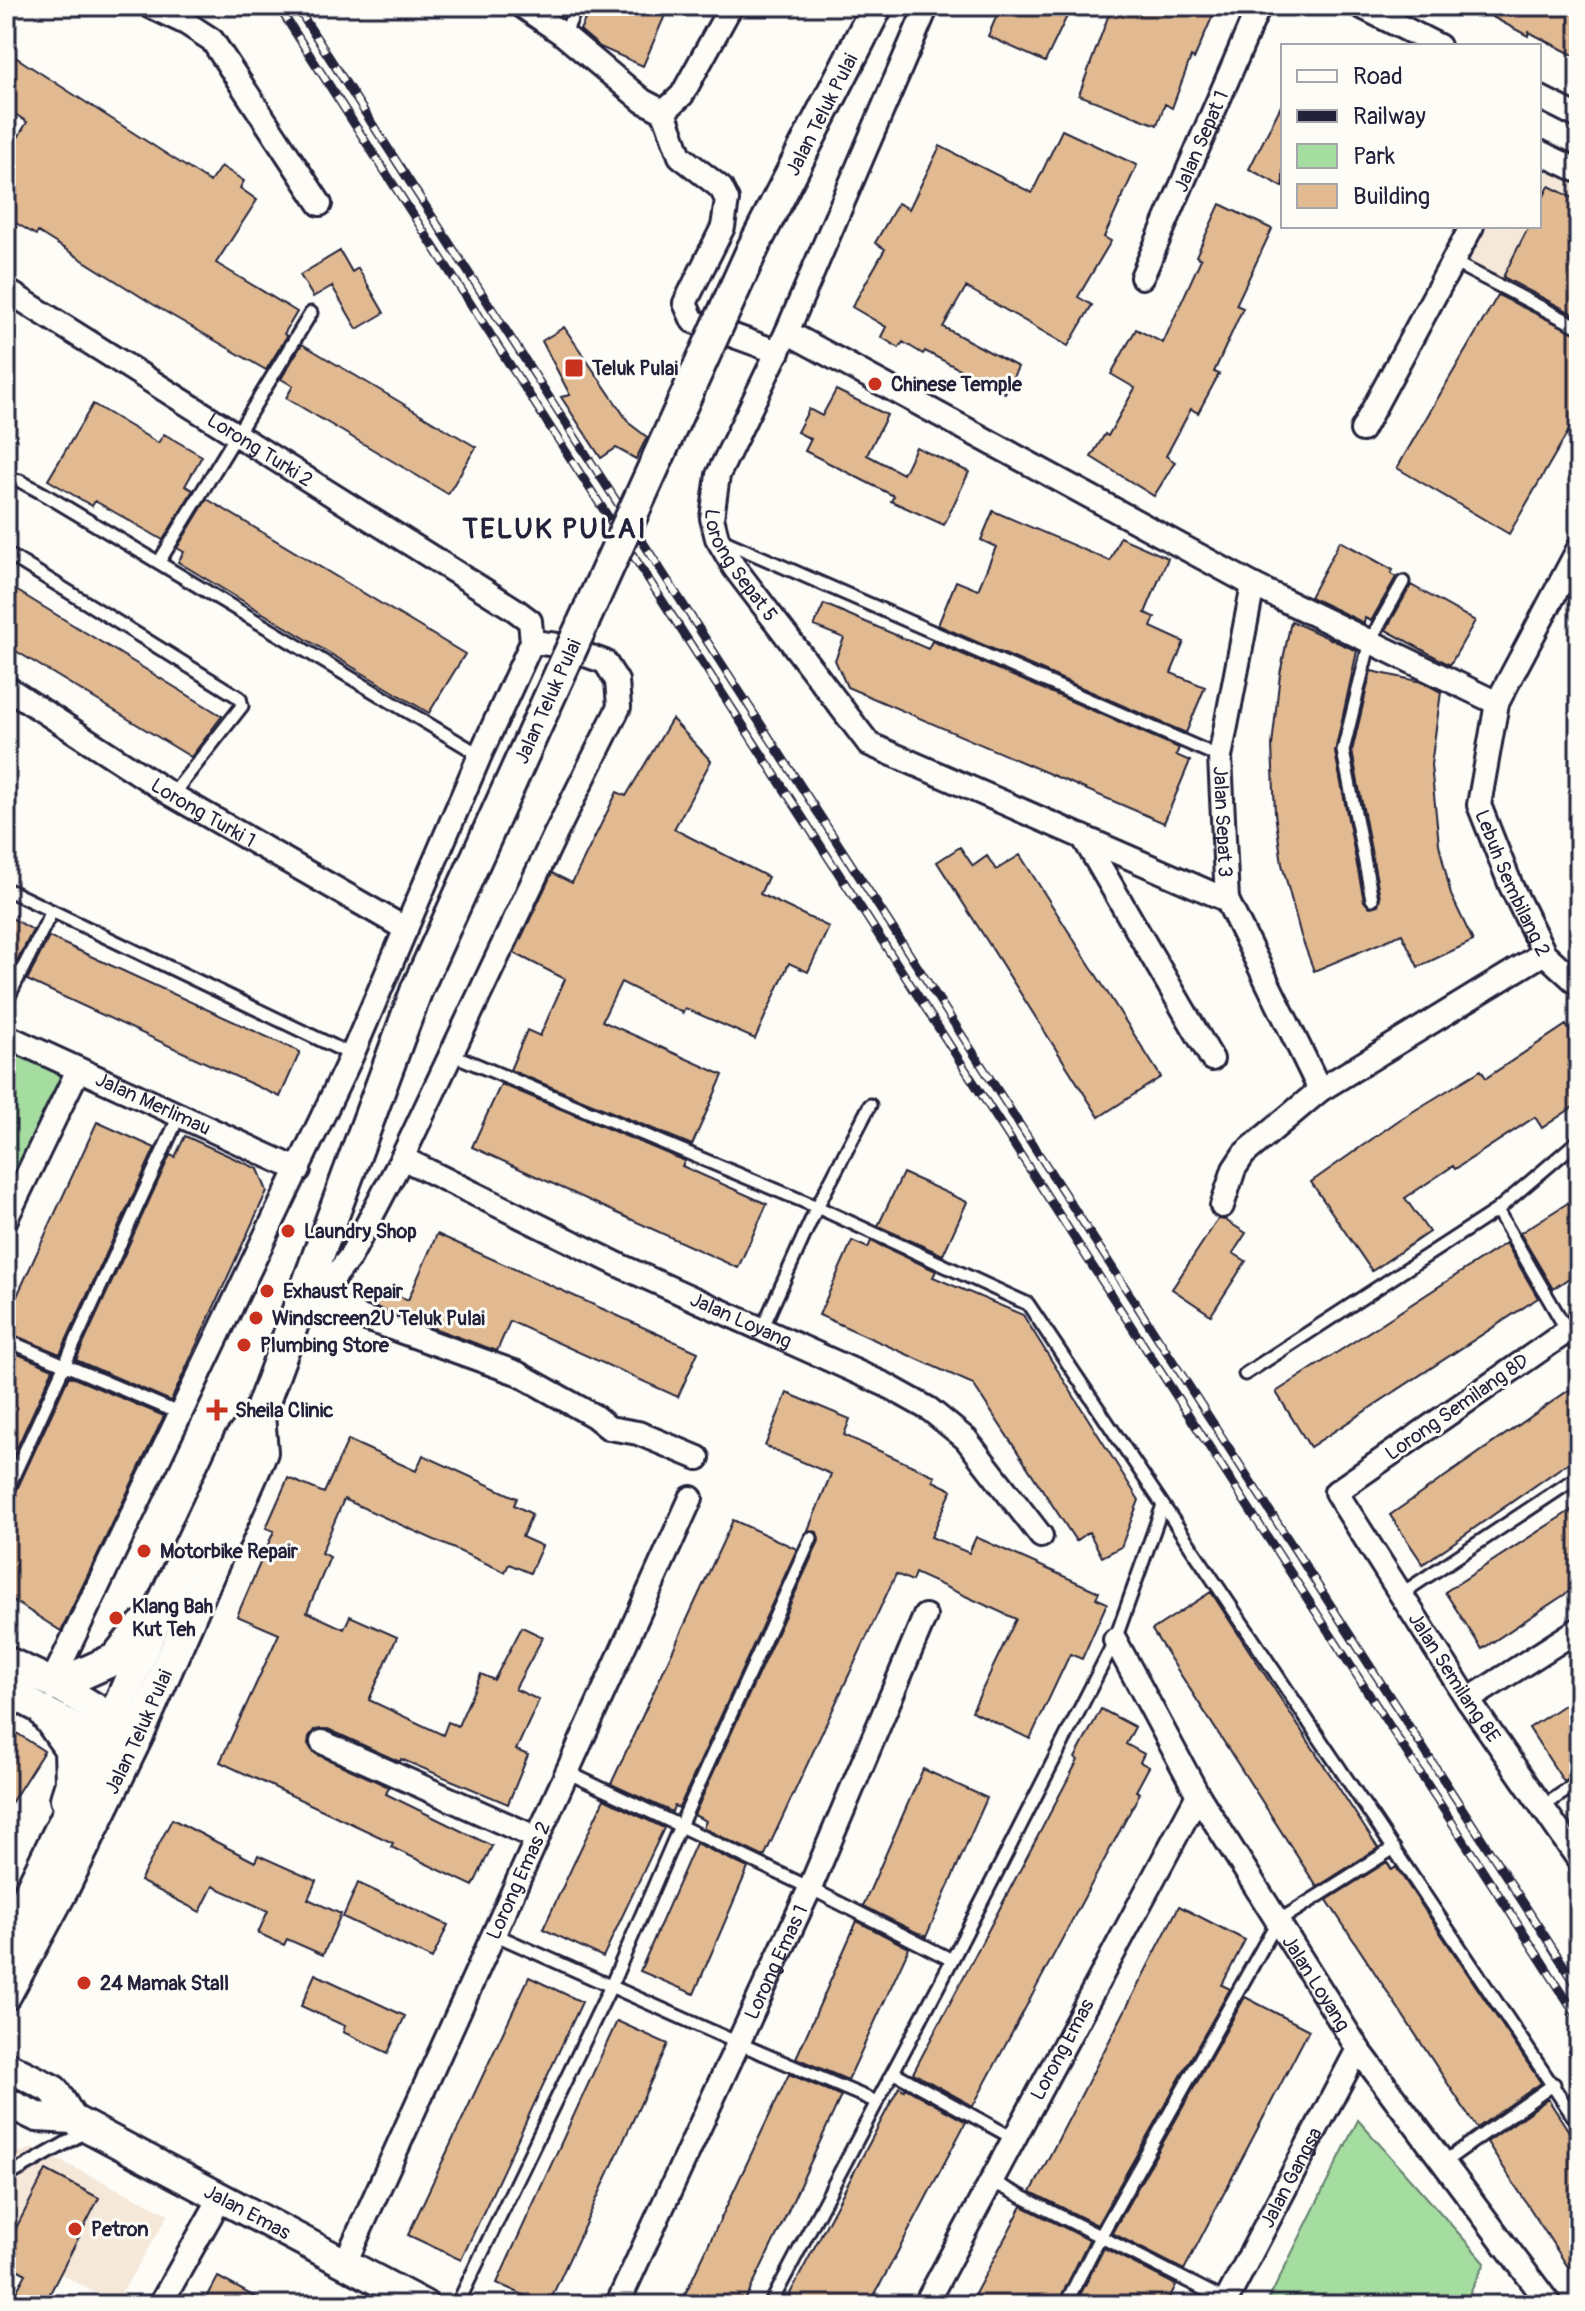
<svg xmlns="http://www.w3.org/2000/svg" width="1585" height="2311" viewBox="0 0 1585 2311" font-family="Pangolin,sans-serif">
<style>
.built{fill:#f5e8d9}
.green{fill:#a5dca0;stroke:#647f6e;stroke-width:2}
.building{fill:#e1ba92;stroke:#22223b;stroke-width:2}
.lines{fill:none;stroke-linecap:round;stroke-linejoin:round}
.service-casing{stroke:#22223b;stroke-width:17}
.minor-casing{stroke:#22223b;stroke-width:28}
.tertiary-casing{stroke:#22223b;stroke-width:34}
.secondary-casing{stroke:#22223b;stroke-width:36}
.service{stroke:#fdfcf7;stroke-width:11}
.minor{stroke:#fdfcf7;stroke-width:22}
.tertiary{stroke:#fdfcf7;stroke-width:28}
.secondary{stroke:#fdfcf7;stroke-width:30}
.rail-casing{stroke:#22223b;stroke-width:9}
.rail{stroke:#fdfcf7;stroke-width:6;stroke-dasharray:18;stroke-linecap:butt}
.secondary-bridge-casing{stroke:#22223b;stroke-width:36;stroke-linecap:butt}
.secondary-bridge{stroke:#fdfcf7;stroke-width:30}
.poi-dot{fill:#c8321e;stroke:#fdfcf7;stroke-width:3}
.labels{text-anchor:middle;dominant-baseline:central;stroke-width:6;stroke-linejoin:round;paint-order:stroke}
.street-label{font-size:20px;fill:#22223b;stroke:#fdfcf7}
.poi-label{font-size:20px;font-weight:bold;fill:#22223b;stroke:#fdfcf7;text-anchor:start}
.district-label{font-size:28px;font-weight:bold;letter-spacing:2px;fill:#22223b;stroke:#fdfcf7}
</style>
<rect width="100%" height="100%" fill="#fdfcf7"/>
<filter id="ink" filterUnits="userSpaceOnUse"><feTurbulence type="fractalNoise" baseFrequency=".0125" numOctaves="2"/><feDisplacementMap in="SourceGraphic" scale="16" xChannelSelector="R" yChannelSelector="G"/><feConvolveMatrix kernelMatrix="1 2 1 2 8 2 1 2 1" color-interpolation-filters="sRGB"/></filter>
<g filter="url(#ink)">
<path class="built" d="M1539,163l40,19v136l-113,-57 18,-35h55z
M34,2148l135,66 -54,90 -109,-61v-87z"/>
<path class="green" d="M6,1030l67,32 -67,143z
M1358,2120l127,143 -21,42h-198z"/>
<path class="building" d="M591,6h78l-26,60 -43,-19 -20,-17z
M1001,6h50l17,8 -23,48 -57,-26z
M1112,6h105l-23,53 -3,-2 -19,51 -7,-4 -8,21 -78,-30z
M1472,6h107v52l-50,-26 -1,4z
M6,51l204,131 11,-16 23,15 -4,7 17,12 -41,63 81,49 -13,22 3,2 -21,34 -107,-62 -121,-76 -2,3 -30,-18v-59l21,-36 -21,-14z
M1283,102v85l-34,-18z
M1062,130l75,35 -33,72 7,4 -33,56 14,8 -24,41 -102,-59 -23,40 75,40 -13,26 -80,-42 -2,3 -20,-12 -4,6 -18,-11 5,-10 -34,-20 33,-58 -10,-6 23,-40 11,6 31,-63 92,47z
M1549,186l30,15v116l-76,-40 26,-51h10v-20z
M1220,204l52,25 -36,76 7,3 -29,64 5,2 -21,39 -7,-4 -25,47 9,6 -21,34 -63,-39 14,-23 3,2 27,-48 -24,-14 25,-45 27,14 38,-84 -5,-3z
M340,251l12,21 6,-4 26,45 -27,16 -25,-43 -19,11 -13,-22z
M1498,295l81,40v78l-70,121 -112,-66z
M564,327l66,97 17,13 -11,22 -20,-11 -15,10 -40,-61 9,-2 -28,-54z
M302,344l174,103 -28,47 -162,-96 7,-12 -12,-7z
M836,390l51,25 -20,40 36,19 13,-27 53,25 -25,53 -53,-24 3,-5 -89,-45 6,-12 -14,-7 12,-23 13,7z
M93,404l65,39 6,-9 38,22 -17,30 8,4 -30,50 -68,-39 -3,5 -44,-26z
M207,499l258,155 -36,59 -251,-151 6,-10 -7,-4z
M993,511l117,50 10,-24 48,21 -23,55 10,4 -4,10 33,15 -13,31 34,14 -19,46 -248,-108 18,-44 22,9 18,-43 -15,-7z
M1340,541l53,29 -2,4 5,3 -25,44 -6,-3 -1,5 -54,-26z
M6,584l216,132 -31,41 -185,-112z
M1411,585l64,36 -25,44 -64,-35z
M824,604l104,45 4,-8 247,107 -3,7 14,6 -26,62 -317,-136 -12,-27 9,-22 -30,-12z
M1291,621l66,30 -22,101 29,149 6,6 8,-2 2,-8 -28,-146 19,-80 51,11 19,10 -10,73 8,79 12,51 22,46 -55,26 -16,-33 -88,37 -13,-35 -19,-72 -7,-51 -3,-67 8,-72z
M672,719l39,42 -37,68 94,48 -8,17 69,33 -21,45 -19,-9 -34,76 -70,-31 -2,5 -62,-31 -19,39 121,54 -31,70 -182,-75 17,-40 13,6 25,-57 -51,-26 38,-80 20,10 45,-91 9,4z
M960,847l13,19 14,-10 9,14 24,-15 141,222 -62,40 -162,-255z
M6,915l27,15 -22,43 -5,-2z
M49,937l251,115 -20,45 -253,-117z
M1566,1025l13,20v58l-37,25 -7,-11 -80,52 -2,-3 -48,32 24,34 -57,39 -61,-89 88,-62 82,-50 5,8z
M501,1084l184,77 -3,5 85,38 -29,64 -266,-121z
M97,1122l58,26 -95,206 -54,-22v-12z
M185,1136l73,33 9,22 -96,210 -95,-41 94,-205 5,2z
M903,1173l64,29 -24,53 -65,-29z
M1579,1196v75l-26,18 -33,-56z
M1218,1219l7,1 21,13 -13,20 13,8 -35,54 -39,-26z
M437,1234l261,118 -20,45 -168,-76 -13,30 -122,-44 8,-18 25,11z
M852,1241l16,7 3,-7 65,30 -3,6 90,38 116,185 -18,47 -19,10 -13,-25 -13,9 -103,-157 -154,-69z
M1506,1243l32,55 -228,149 -34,-55z
M6,1349l47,20 -47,103z
M69,1376l95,40 -103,215 -55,-35v-96l8,-4z
M1579,1383v72l-156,109 -33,-49z
M787,1393l63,26 -6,16 91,41 -2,5 19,9 -21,47 38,16 7,-16 123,55 -3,6 11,5 -25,56 -12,-5 -40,85 -58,-28 44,-92 -101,-46 -3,8 -16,-7 -132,283 -61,-29 3,-7 -12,-6 125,-274 -2,-9 -9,-2 23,-56 -66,-28z
M348,1440l68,31 7,-16 94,43 -3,7 18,9 -10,23 20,9 -12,27 -21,-9 -4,8 -161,-73 -23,54 9,4 -23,55 37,17 6,-13 47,21 -28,63 74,35 5,-13 10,4 23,-52 13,6 28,-53 21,10 -28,52 24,11 -23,50 12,5 -20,49 -107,-45 -1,3 -72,-33 -14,1 -5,7 -1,7 8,10 73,33 -3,7 106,52 -19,40 -82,-39 2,-4 -173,-81 59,-128 -42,-18 37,-85 -8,-3 22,-50 36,15z
M1579,1505v80l-97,64 -37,-57z
M733,1520l64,29 -118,259 -5,-2 -2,6 -61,-28z
M1211,1592l167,256 -61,39 -165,-257z
M1579,1695v79l-15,8 -35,-54z
M1101,1709l34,18 -9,17 18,10 -4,8 9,5 -13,24 4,2 -167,313 -60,-33 165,-313 -3,-2z
M6,1726l38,25 -38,60z
M923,1769l64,29 -61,139 -63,-31z
M604,1799l60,29 -61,129 -60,-28z
M172,1819l83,43 3,-7 58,26 -8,18 33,15 -18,41 -36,-16 -3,6 -26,-12 10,-22 -55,-25 -13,26 -60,-31z
M696,1843l52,25 -54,126 -54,-23z
M1387,1862l5,8 4,-3 145,216 -64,45 -150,-228z
M358,1883l90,42 -16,34 -89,-42z
M1179,1906l66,34 -23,45 8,4 -133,236 -66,-33z
M857,1921l52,27 -61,132 -52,-22z
M315,1974l90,42 -17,37 -45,-21 2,-6 -44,-20z
M529,1977l53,25 -121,258 -53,-25z
M1245,1997l64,33 -125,240 -72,-37z
M617,2021l51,23 -120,261h-3l-48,-22z
M789,2074l52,22 -58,126 -40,83h-63z
M899,2087l5,3 1,-2 61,34 -70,133 -27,50h-85z
M1548,2099l31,48v137l-92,-142z
M46,2170l53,28 -55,107h-35l17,-31 -20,-11v-35l8,4z
M1022,2206l67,34 -32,65h-88z
M1104,2248l72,37 -10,20h-91z
M218,2277l52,28h-67z"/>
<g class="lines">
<defs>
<path id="service" d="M564,35l13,-29
M1453,262l126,65
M6,479l14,2 24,13 436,261
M722,540l498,217
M6,553l234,145 2,8 -70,89
M159,562l152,-249
M6,889l346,166
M1372,899l-29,-148 27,-110 33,-59
M6,1002l46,-91
M451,1054l366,153 211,97 551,821
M1497,1210l82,141
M762,1329l55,-122 53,-102
M6,1340l175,74
M1245,1374l252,-164 82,-70
M6,1492l173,-376
M1401,1594l178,-118
M567,1772l243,116 142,72
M1542,1807l37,-25
M494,1934l244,109 139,59
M893,2072l120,66
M1444,2162l110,-78
M6,2177l83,-47
M991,2181l236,120
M457,2305l154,-319 69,-160 131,-288
M770,2305l182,-345 163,-320 48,-135
M1065,2305l35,-68 177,-315 117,-74"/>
<g id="minor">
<path d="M150,6l36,17 26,17 108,164"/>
<path d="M522,6l42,29 79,66 21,11"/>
<path id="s1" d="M927,6l-140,326 -69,143 -6,43 5,20 17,29 135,177 358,156"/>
<path d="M1360,6l79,40"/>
<path d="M1539,97l40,20"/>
<path d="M664,112l16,44 41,32 6,12 -4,27 -38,76 8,18 85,31"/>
<path d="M664,112l18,-17 49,-89"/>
<path d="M1539,152l40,19"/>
<path id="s2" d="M1142,277l117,-271"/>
<path id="s3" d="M6,290l508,319 16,12 2,21 -52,113 -128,300 -300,627"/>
<path d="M787,332l466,253 244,118"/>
<path d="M1362,430l110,-204"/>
<path id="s4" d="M1579,548l-82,155 -18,102 32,81 33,67 35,32"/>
<path id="s5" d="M1253,585l-33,172 7,143 93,190"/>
<path id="s6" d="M6,687l166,108 234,134"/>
<path d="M1083,837l129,222"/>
<path id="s7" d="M6,1036l293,134"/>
<path id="s8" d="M402,1158l221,109 263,118 43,24 37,30 75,97"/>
<path d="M1222,1206l12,-37 10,-15 76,-64 224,-137"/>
<path d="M6,1219l72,-149"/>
<path d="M316,1301l201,72 77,43 15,12 29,5 60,25"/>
<path d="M302,1318l48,-61 52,-99 153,-323 64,-128 -2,-26 -12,-19 -47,-17 -26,-3"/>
<path id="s9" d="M1579,1323l-243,169 132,208 111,160"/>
<path id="s10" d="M1115,1640l83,155 160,254 192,256"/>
<path d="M1468,1700l111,-71"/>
<path d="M322,1742l215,96"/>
<path id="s11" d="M345,2263l346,-765"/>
<path d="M160,2305l61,-108"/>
<path id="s12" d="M617,2305l193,-417 115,-272"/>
<path id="s13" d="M925,2305l273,-510"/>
<path id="s14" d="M1224,2305l134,-256"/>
</g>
<g id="tertiary">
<path d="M6,1661l51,24 75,45"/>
<path d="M6,1690l117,64"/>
<path d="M6,2066l48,24 18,29"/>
<path id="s15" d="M6,2102l31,15 35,2 352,186"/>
</g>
<g id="secondary">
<path id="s16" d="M753,248l124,-242"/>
<path d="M57,1685l58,-26 27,-33"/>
<path d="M44,1712l26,37 1,34 -5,16"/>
<path d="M6,1940l97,-198 64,-148 72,-153 20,-26 158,-426"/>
<path id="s17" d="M6,1994l58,-107 75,-154 123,-281 -3,-37"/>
</g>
</defs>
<use href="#service" class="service-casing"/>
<use href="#minor" class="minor-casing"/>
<use href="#tertiary" class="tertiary-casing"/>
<use href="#secondary" class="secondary-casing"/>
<use href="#service" class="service"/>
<use href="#minor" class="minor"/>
<use href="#tertiary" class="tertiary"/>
<use href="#secondary" class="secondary"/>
<defs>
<path id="rail" d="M278,6l1301,2013
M296,6l1283,1983"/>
</defs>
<use href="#rail" class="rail-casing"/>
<use href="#rail" class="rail"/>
<defs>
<g id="secondary-bridge">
<path id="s18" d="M417,989l336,-741"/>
</g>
</defs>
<use href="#secondary-bridge" class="secondary-bridge-casing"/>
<use href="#secondary-bridge" class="secondary-bridge"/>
</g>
</g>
<g class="poi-dot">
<rect x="564" y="358" width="20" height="20" rx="4"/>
<circle cx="875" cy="384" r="8"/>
<circle cx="288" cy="1231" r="8"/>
<circle cx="267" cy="1291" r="8"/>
<circle cx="256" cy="1318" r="8"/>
<circle cx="244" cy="1345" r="8"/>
<path d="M213 1398h8v8h8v8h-8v8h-8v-8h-8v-8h8z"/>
<circle cx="144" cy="1551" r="8"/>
<circle cx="116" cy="1618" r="8"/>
<circle cx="84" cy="1983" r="8"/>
<circle cx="75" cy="2229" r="8"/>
</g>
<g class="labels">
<g class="street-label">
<text stroke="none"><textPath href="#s16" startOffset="150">Jalan Teluk Pulai</textPath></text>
<text stroke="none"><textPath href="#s2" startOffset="148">Jalan Sepat 1</textPath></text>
<text stroke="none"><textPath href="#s3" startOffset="300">Lorong Turki 2</textPath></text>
<text stroke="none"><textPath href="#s1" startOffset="612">Lorong Sepat 5</textPath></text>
<text stroke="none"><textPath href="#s18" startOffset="316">Jalan Teluk Pulai</textPath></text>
<text stroke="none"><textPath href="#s6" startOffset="234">Lorong Turki 1</textPath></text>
<text stroke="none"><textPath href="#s5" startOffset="240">Jalan Sepat 3</textPath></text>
<text stroke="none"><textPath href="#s4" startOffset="364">Lebuh Sembilang 2</textPath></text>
<text stroke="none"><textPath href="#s7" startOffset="162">Jalan Merlimau</textPath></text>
<text stroke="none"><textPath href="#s8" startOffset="376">Jalan Loyang</textPath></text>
<text transform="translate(1457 1407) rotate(-35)">Lorong Semilang 8D</text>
<text stroke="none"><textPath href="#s9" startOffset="516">Jalan Semilang 8E</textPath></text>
<text stroke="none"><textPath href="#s17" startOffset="294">Jalan Teluk Pulai</textPath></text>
<text stroke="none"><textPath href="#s11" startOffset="420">Lorong Emas 2</textPath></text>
<text stroke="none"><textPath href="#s12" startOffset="378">Lorong Emas 1</textPath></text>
<text stroke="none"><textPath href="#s10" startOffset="398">Jalan Loyang</textPath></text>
<text stroke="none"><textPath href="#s13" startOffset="290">Lorong Emas</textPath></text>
<text stroke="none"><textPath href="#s14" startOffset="144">Jalan Gangsa</textPath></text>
<text stroke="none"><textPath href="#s15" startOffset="268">Jalan Emas</textPath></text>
</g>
<g class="poi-label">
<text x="592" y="368">Teluk Pulai</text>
<text x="891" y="384">Chinese Temple</text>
<text x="304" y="1231">Laundry Shop</text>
<text x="283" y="1291">Exhaust Repair</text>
<text x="272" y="1318">Windscreen2U Teluk Pulai</text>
<text x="260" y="1345">Plumbing Store</text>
<text x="235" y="1410">Sheila Clinic</text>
<text x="160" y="1551">Motorbike Repair</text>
<text x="132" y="1606">Klang Bah<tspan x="132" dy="23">Kut Teh</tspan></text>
<text x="100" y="1983">24 Mamak Stall</text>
<text x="91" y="2229">Petron</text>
</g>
<g class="district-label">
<text x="555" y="529">TELUK PULAI</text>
</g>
</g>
<rect width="1585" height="2311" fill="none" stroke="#fdfcf7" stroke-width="32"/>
<rect x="16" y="16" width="1553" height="2279" fill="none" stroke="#22223b" stroke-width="3" filter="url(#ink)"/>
<rect x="1281" y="44" width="260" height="184" fill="#fdfcf7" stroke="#a5a5ac" stroke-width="2"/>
<rect x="1297" y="70" width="40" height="12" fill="#fdfcf7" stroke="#a5a5ac" stroke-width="2"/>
<text x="1353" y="84" font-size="24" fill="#22223b">Road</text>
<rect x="1297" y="110" width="40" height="12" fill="#22223b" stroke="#a5a5ac" stroke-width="2"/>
<text x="1353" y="124" font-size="24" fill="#22223b">Railway</text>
<rect x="1297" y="144" width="40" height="24" fill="#a5dca0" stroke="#a5a5ac" stroke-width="2"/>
<text x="1353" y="164" font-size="24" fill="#22223b">Park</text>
<rect x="1297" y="184" width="40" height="24" fill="#e1ba92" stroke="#a5a5ac" stroke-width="2"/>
<text x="1353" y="204" font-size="24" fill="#22223b">Building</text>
</svg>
